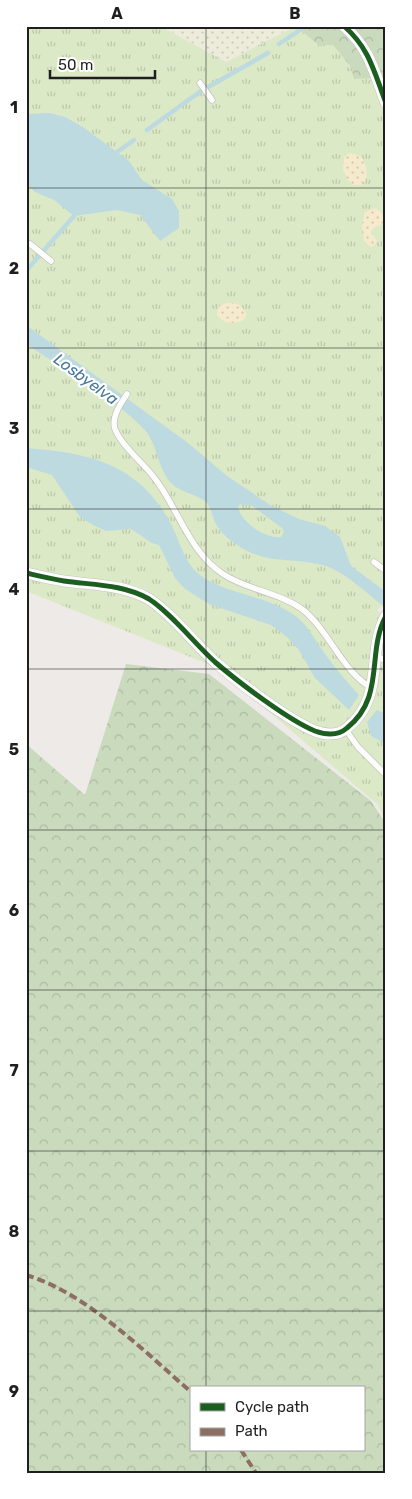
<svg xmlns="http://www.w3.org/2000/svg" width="412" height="1499" viewBox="0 0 412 1499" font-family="Rubik,sans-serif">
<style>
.farmland{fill:url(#farmland-dots)}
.grass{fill:url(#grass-tufts)}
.forest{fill:url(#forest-crowns);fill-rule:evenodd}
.sand{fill:url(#sand-dots)}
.water{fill:#bcdadf;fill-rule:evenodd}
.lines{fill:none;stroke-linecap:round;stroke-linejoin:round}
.stream{stroke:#bcdadf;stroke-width:4.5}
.lane-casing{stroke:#c4c3c2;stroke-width:7}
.street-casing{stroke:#c4c3c2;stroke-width:12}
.lane{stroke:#fcfcfb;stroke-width:5.5}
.street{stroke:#fcfcfb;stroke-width:11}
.quiet{stroke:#8d6e63;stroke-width:4;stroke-dasharray:8 4;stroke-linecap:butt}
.cycleway-casing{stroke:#fff;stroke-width:8}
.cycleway{stroke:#1b5e20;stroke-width:5}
.grid{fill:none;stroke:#1f1f1f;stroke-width:1;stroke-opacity:0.55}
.labels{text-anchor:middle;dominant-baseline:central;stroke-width:4.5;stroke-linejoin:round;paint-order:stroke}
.water-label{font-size:16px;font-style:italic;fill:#48789c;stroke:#fff}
.neatline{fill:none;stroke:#1f1f1f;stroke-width:2}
.grid-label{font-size:16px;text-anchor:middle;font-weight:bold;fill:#1f1f1f}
</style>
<defs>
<pattern id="farmland-dots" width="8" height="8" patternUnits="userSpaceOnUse" patternTransform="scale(1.25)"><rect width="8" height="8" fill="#edecdb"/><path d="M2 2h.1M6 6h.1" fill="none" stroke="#cbcabc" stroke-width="1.8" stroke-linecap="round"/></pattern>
<pattern id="grass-tufts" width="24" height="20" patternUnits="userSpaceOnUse" patternTransform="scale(1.25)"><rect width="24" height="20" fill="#dce9c7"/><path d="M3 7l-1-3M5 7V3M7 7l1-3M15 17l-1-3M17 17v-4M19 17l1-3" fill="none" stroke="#bcc7aa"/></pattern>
<pattern id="forest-crowns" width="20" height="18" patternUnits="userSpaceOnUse" patternTransform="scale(1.25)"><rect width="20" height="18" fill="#cadabd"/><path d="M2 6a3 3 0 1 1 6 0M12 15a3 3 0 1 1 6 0" fill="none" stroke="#adbba2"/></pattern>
<pattern id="sand-dots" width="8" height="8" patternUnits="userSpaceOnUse" patternTransform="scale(1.25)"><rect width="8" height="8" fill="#f6eacc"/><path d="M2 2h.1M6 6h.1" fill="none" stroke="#d2c8af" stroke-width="1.8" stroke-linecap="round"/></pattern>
</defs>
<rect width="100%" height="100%" fill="#edeae7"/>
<path class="farmland" d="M161,26h134l-69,36z"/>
<path class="grass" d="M26,26h134l66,36 70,-36 22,19h15l18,22 35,10v526l-9,7 9,7v207l-8,-19 -160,-137 -192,-77z"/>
<path class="forest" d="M296,26h90v51l-32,2 -3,-12 -18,-22h-15z
M126,664l83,10 162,127 15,23v649h-360v-729l59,51zM191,1388h172v62h-172z"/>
<path class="sand" d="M350,153l10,3c7,8 10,21 2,29h-9l-6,-6 -4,-10 1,-12z
M375,208l6,4 3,8 -3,5 -9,4 -1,4 6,8 -2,4 -4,2 -7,-6 -2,-14 3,-15z
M226,303c9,-1 16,2 20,10l-1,6c-9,6 -22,5 -28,-4l1,-8z"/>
<path class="water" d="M50,113l15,4 18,10 46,34 13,19 30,19 7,12v17l-19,13 -20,-26 -23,-5 -43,6 -20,-16 -19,-8 -9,-8v-70z
M26,325l162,118 39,33 43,29 29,14 26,7 15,11 11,29 35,26v16c-19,-14 -40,-36 -63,-43 -31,-8 -59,0 -87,-21 -8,-5 -17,-13 -21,-22 -3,-6 -4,-15 -9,-20 -11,-9 -26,-9 -36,-20 -13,-15 -12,-39 -27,-54 -29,-30 -81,-60 -117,-84zM240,504l5,2 6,-1 31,23 2,4 -3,5c-16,2 -40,-15 -43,-30z
M26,448c65,5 114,16 146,78 8,16 13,38 28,49 29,21 70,20 98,43 10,8 17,22 25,33 11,16 23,30 36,44l-10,15 -34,-32 -16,-28 -12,-13 -16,-12 -62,-21 -24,-15 -10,-11 -16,-33 -7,-2 -21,-14 -25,2 -13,-6 -13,-8 -28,-42 -26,-8z
M377,710l9,4v30l-15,-8 -4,-14z"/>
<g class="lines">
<path class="stream" d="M279,44l27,-18
M147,130l54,-39 67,-38
M117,152l17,-12
M26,271l48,-55"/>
<defs>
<path id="lane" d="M200,83l12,17
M30,244l21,17
M127,394c-6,10 -16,22 -12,35 5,15 28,34 38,47 25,31 35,75 70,98 24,16 55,18 79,35 27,21 41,64 70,79
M374,562l12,9
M377,656l9,5
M346,730l12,17 28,28"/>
<path id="street" d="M344,26c26,23 30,46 42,77
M26,573c13,3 25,6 38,8 27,4 59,3 85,18 23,15 45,44 66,63 22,19 73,58 100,69 11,4 23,5 32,-3 39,-31 19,-76 39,-112"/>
</defs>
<use href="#lane" class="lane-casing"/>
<use href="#street" class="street-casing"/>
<use href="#lane" class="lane"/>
<use href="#street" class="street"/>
<path class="quiet" d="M26,1275c59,17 119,77 165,117
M241,1450l15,23"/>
<defs>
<path id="cycleway" d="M344,26c26,23 30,46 42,77
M26,573c13,3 25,6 38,8 27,4 59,3 85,18 23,15 45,44 66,63 22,19 73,58 100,69 11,4 23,5 32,-3 39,-31 19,-76 39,-112"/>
</defs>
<use href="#cycleway" class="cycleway-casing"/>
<use href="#cycleway" class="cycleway"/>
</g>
<path class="grid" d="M206,26v1362M26,188h360M26,348h360M26,509h360M26,669h360M26,830h360M26,990h360M26,1151h360M26,1311h360M206,1450v23"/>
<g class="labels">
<g class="water-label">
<text transform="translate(86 379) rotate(36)">Losbyelva</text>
</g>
</g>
<rect width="412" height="1499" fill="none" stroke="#ffffff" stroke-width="55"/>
<rect x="190" y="1386" width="175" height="65" fill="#ffffff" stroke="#a5a5a5"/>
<rect x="200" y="1403" width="25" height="8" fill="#1b5e20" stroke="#a5a5a5"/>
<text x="235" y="1412" font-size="15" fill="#1f1f1f">Cycle path</text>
<rect x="200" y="1428" width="25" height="8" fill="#8d6e63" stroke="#a5a5a5"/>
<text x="235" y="1436" font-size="15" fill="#1f1f1f">Path</text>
<path d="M50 70v8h105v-8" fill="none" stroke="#1f1f1f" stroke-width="2.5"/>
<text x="58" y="70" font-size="15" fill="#1f1f1f" stroke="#ffffff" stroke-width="4" paint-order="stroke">50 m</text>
<rect x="28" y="28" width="356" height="1444" class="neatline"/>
<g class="grid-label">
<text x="117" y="19">A</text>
<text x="295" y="19">B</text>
<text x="14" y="113">1</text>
<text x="14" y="274">2</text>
<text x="14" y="434">3</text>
<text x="14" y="595">4</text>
<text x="14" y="755">5</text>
<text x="14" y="916">6</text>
<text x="14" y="1076">7</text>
<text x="14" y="1237">8</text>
<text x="14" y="1397">9</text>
</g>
</svg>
